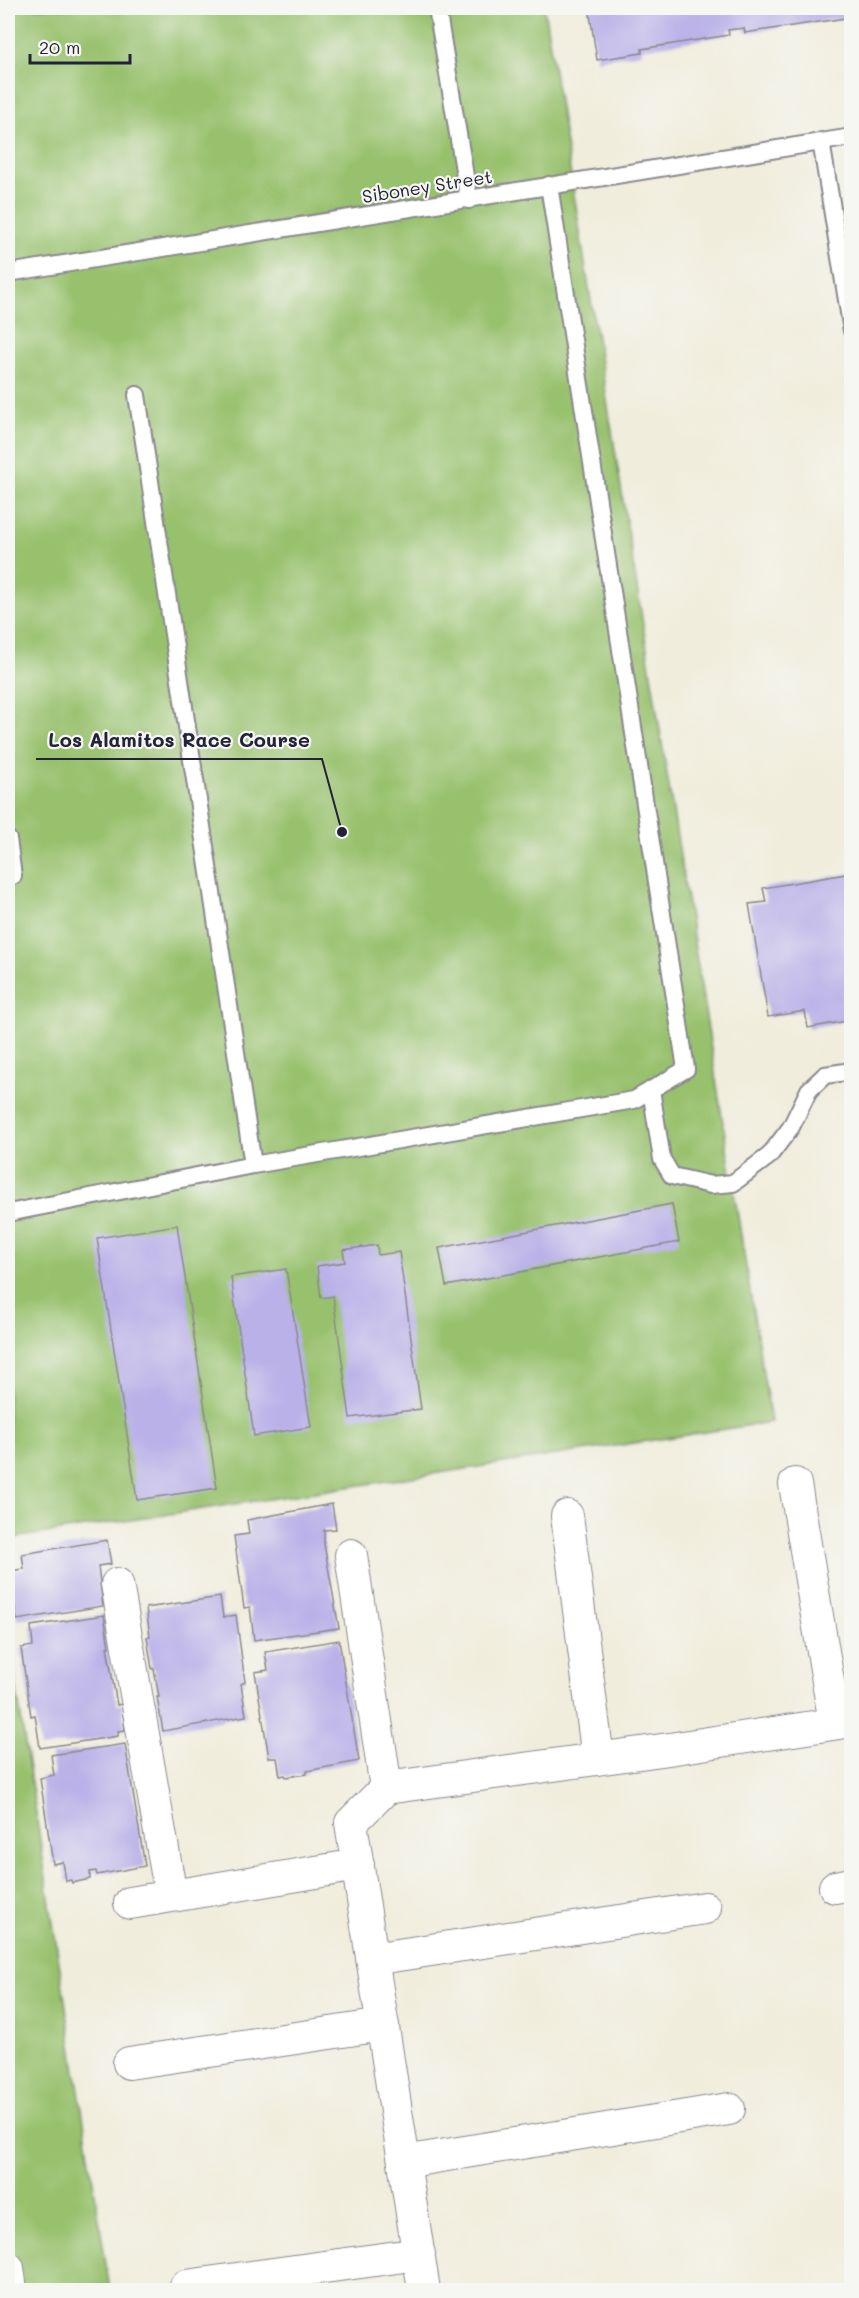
<svg xmlns="http://www.w3.org/2000/svg" width="859" height="2298" viewBox="0 0 859 2298" font-family="Mali,sans-serif">
<style>
.green{fill:#98c16d;stroke:#5d7254;stroke-width:1.5}
.building{fill:#b9b1e8}
.lines{fill:none;stroke-linecap:round;stroke-linejoin:round}
.lane-casing{stroke:#89888c;stroke-width:20}
.street-casing{stroke:#89888c;stroke-width:34}
.lane{stroke:#fff;stroke-width:16}
.street{stroke:#fff;stroke-width:32}
.labels{text-anchor:middle;dominant-baseline:central;stroke-width:4.5;stroke-linejoin:round;paint-order:stroke}
.street-label{font-size:18px;fill:#22223b;stroke:#f6f6f2}
.leader{fill:none;stroke:#22223b;stroke-width:2}
.callout-dot{fill:#22223b;stroke:#f6f6f2;stroke-width:2}
.callout-label{font-size:20px;text-anchor:middle;font-weight:bold;fill:#22223b;stroke:#f6f6f2;stroke-width:4.5;stroke-linejoin:round;paint-order:stroke}
</style>
<rect width="100%" height="100%" fill="#f6f6f2"/>
<filter id="ink" filterUnits="userSpaceOnUse"><feTurbulence type="fractalNoise" baseFrequency=".0167" numOctaves="2"/><feDisplacementMap in="SourceGraphic" scale="12" xChannelSelector="R" yChannelSelector="G"/><feConvolveMatrix kernelMatrix="1 2 1 2 8 2 1 2 1" color-interpolation-filters="sRGB"/></filter>
<filter id="wash" filterUnits="userSpaceOnUse"><feTurbulence type="fractalNoise" baseFrequency=".008" numOctaves="4" result="noise"/><feDisplacementMap in="SourceGraphic" scale="24" xChannelSelector="R" yChannelSelector="G"/><feGaussianBlur stdDeviation="1.35" result="paint"/><feColorMatrix in="noise" values="0 0 0 0 0 0 0 0 0 0 0 0 0 0 0 0 0 1.4 0 .05"/><feComposite in="paint" operator="in"/></filter>
<g filter="url(#wash)">
<rect width="100%" height="100%" fill="#f0eddc"/>
<path class="green" d="M8,8h536l227,1414 -763,117z
M8,1634l102,656h-102z"/>
<g id="blocks">
<path class="building" d="M589,8h263v9l-107,16 -1,-5 -16,2 1,5 -87,14v4l-45,7z
M852,873v147l-44,8 -3,-17 -37,6 -19,-113 17,-2 -3,-14z
M672,1204l7,38 -233,44 -7,-38z
M177,1225l40,263 -80,12 -40,-262z
M377,1245l1,10 21,-3 22,157 -71,9 -17,-122 -12,2 -4,-32 28,-4 -2,-12z
M286,1269l25,158 -57,9 -23,-159z
M332,1504l4,25 -12,1v14l15,84 -85,12 -4,-33 -6,1 -10,-72 15,-2 -2,-14z
M107,1540l4,24 -13,2 5,40 -86,14 -8,-49 15,-2 -2,-15z
M220,1597l3,20 13,-2 9,67 -4,2 5,32 -83,15 -6,-34h2l-5,-28h-2l-5,-32 3,-1 -4,-28z
M104,1615l5,32h-2l10,58 5,-1 3,26 -7,1v5l-78,12 -5,-33 -4,1 -10,-68 12,-2 -2,-20z
M339,1640l20,121 -52,10v3l-21,3 -1,-2 -5,1 -3,-18h-8l-14,-86 13,-2 -3,-18z
M125,1744l20,122 -48,9 -1,-4 -6,1v7l-18,4 -1,-3 -5,1 -3,-19 -10,2 -13,-86 14,-3 -3,-20z"/>
</g>
</g>
<g filter="url(#ink)">
<use href="#blocks" fill-opacity="0" stroke="#89888c" stroke-width="1.5"/>
<g class="lines">
<defs>
<path id="lane" d="M437,8l32,192
M821,141l31,190
M8,273l844,-136
M137,395l116,770
M8,839l5,37 -5,1
M651,1090l11,69 10,17 39,9 22,-2 36,-27 22,-29 18,-37 16,-15 27,-4
M8,1213l245,-48 381,-65 52,-31 -137,-884"/>
<path id="street" d="M795,1484l40,239
M567,1516l31,243
M351,1555l35,233
M117,1584l54,312
M835,1887l17,-3
M130,1903l228,-38
M372,1959l333,-51
M129,2063l254,-38
M404,2162l325,-53
M8,2268l3,22
M186,2286l233,-32
M424,2290l-73,-467 35,-35 283,-39 183,-28"/>
</defs>
<use href="#lane" class="lane-casing"/>
<use href="#street" class="street-casing"/>
<use href="#lane" class="lane"/>
<use href="#street" class="street"/>
</g>
</g>
<g class="labels">
<g class="street-label">
<text transform="translate(427 186) rotate(-9)">Siboney Street</text>
</g>
</g>
<path class="leader" d="M342 832L322 759H36"/>
<circle class="callout-dot" cx="342" cy="832" r="6"/>
<g class="callout-label">
<text x="179" y="747">Los Alamitos Race Course</text>
</g>
<rect width="859" height="2298" fill="none" stroke="#f6f6f2" stroke-width="30"/>
<path d="M30 54v9h100v-9" fill="none" stroke="#22223b" stroke-width="3"/>
<text x="39" y="54" font-size="18" fill="#22223b" stroke="#f6f6f2" stroke-width="4.5" paint-order="stroke">20 m</text>
</svg>
